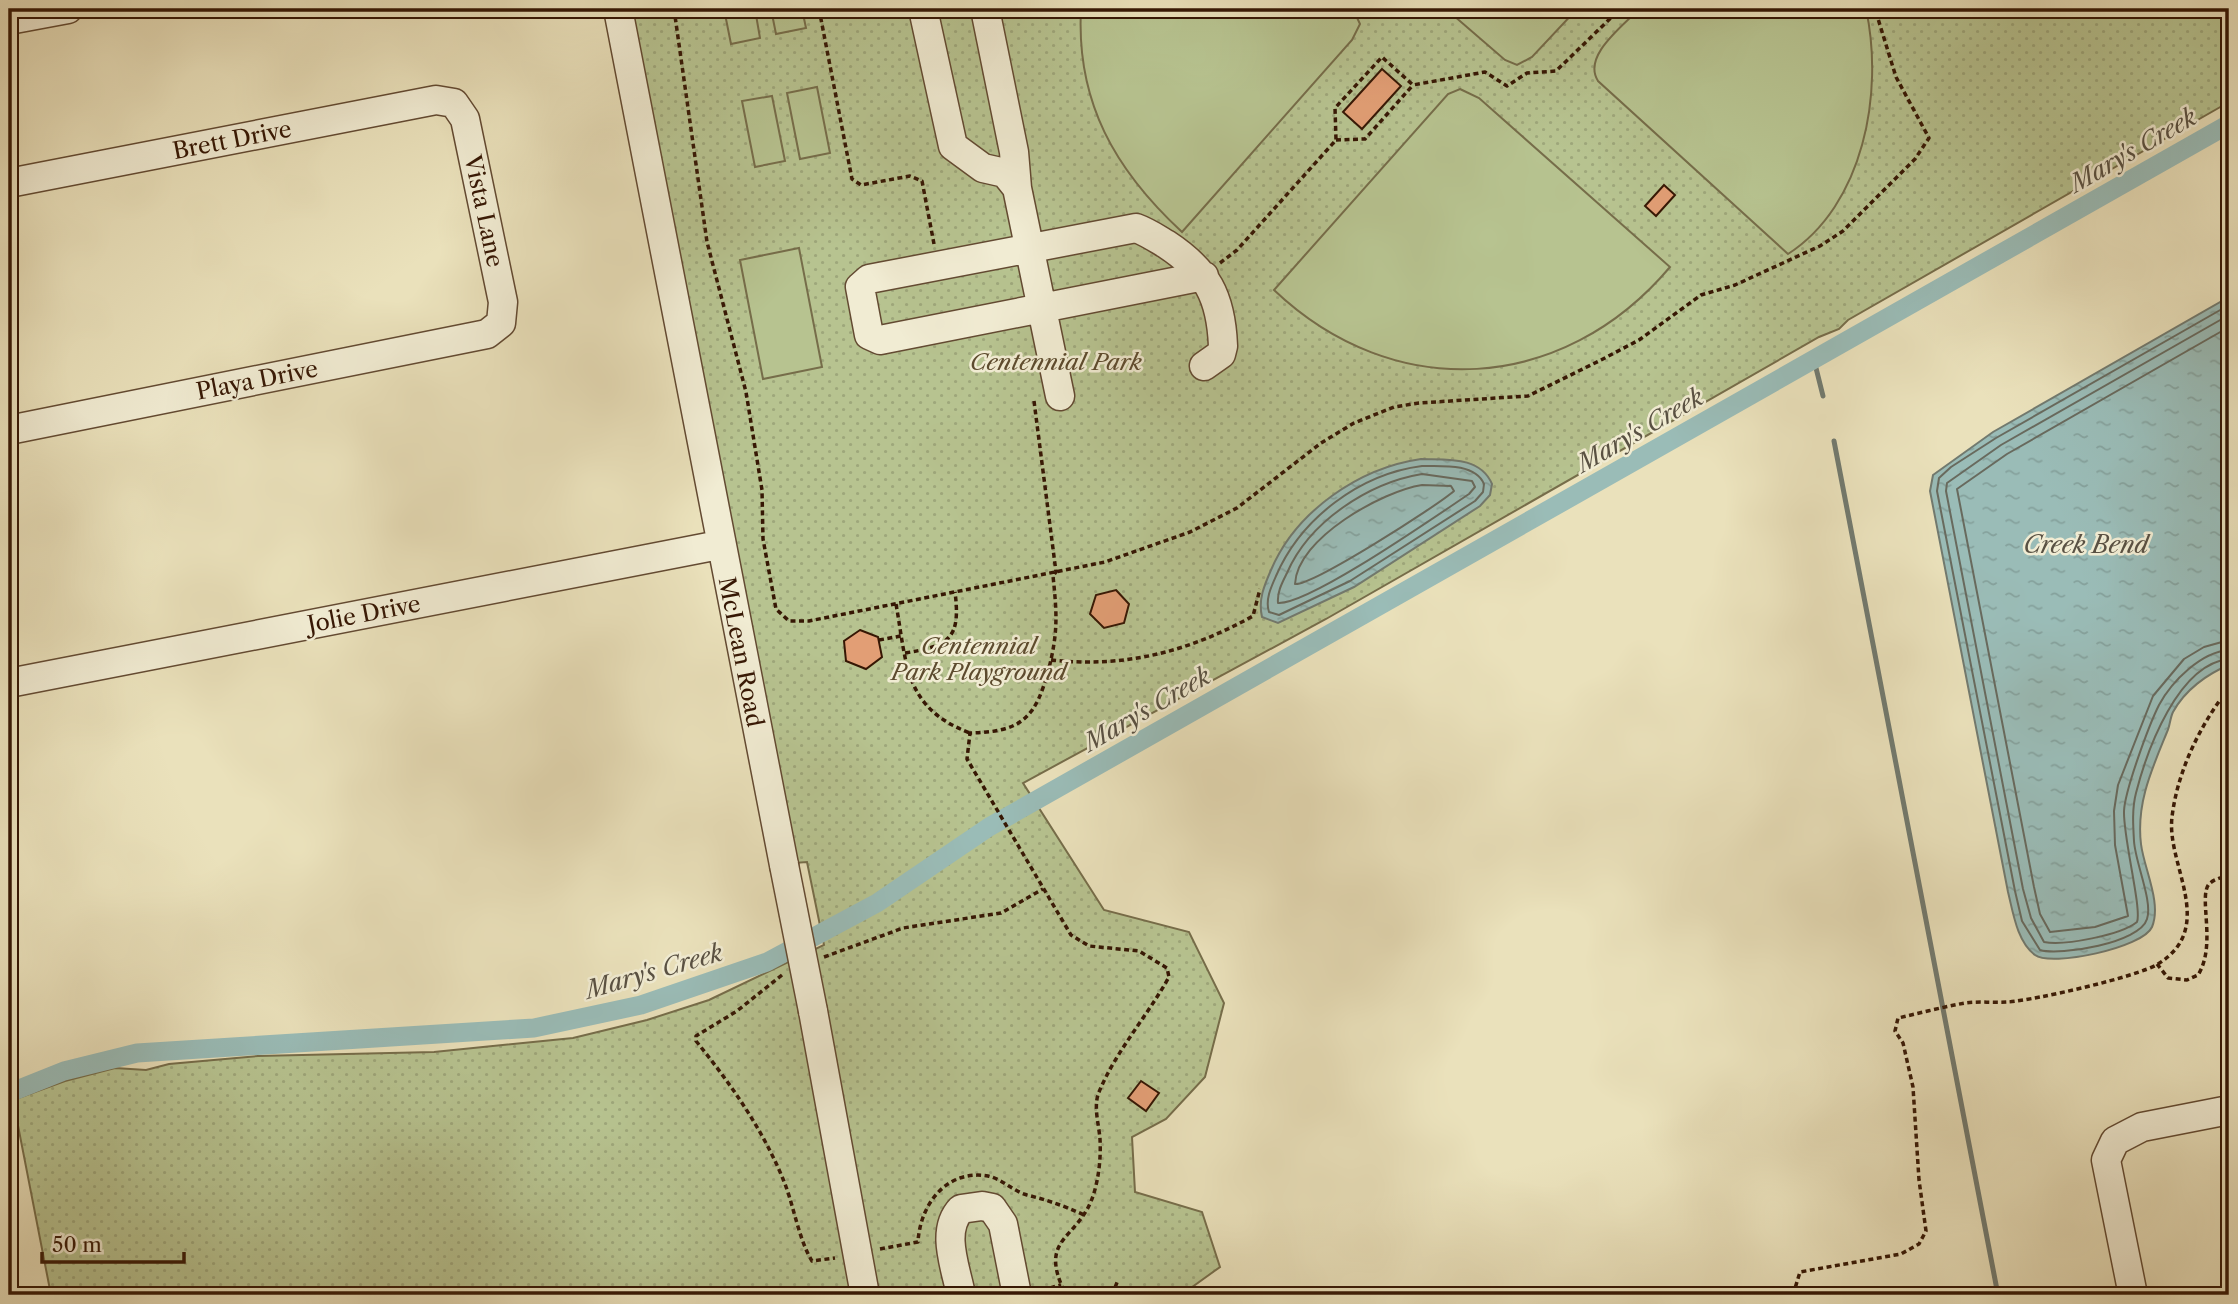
<svg xmlns="http://www.w3.org/2000/svg" width="2238" height="1304" viewBox="0 0 2238 1304" font-family="'Libre Caslon Text',serif">
<style>
.park{fill:url(#park-dots);stroke:#766d4a;stroke-width:2}
.pitch{fill:#b7c390;stroke:#766d4a;stroke-width:2}
.water{fill:url(#water-ripples);stroke:#727a6f;stroke-width:2}
.lines{fill:none;stroke-linecap:round;stroke-linejoin:round}
.shore{stroke:#686a5e;stroke-width:2}
.stream{stroke:#727a6f;stroke-width:5}
.canal{stroke:#9abcb7;stroke-width:19}
.building{fill:#e29e75;stroke:#361704;stroke-width:2}
.minor-casing{stroke:#634a32;stroke-width:31}
.path{stroke:#361704;stroke-width:3.5;stroke-dasharray:5 3.5;stroke-linecap:butt}
.minor{stroke:#f1ecd3;stroke-width:28}
.minor-bridge-casing{stroke:#634a32;stroke-width:31;stroke-linecap:butt}
.minor-bridge{stroke:#f1ecd3;stroke-width:28}
.labels{text-anchor:middle;dominant-baseline:central;stroke-width:5;stroke-linejoin:round;paint-order:stroke}
.street-label{font-size:23px;fill:#361704;stroke:#f1ecd3}
.park-label{font-size:23px;font-style:italic;fill:#5d4b2e;stroke:#f1ecd3}
.water-label{font-size:24px;font-style:italic;fill:#595143;stroke:#f1ecd3}
</style>
<defs>
<pattern id="park-dots" width="8" height="8" patternUnits="userSpaceOnUse" patternTransform="scale(1.75)"><rect width="8" height="8" fill="#b7c390"/><path d="M2 2h.1M6 6h.1" fill="none" stroke="#9ea77b" stroke-width="1.8" stroke-linecap="round"/></pattern>
<pattern id="water-ripples" width="26" height="14" patternUnits="userSpaceOnUse" patternTransform="scale(1.75)"><rect width="26" height="14" fill="#9abcb7"/><path d="M2 4q2-2 4 0t4 0M15 11q2-2 4 0t4 0" fill="none" stroke="#85a19c"/></pattern>
</defs>
<rect width="100%" height="100%" fill="#eae1bb"/>
<filter id="stains"><feTurbulence type="fractalNoise" baseFrequency=".00286" numOctaves="4"/><feColorMatrix values="0 0 0 0 .2 0 0 0 0 .09 0 0 0 0 .02 0 0 0 .5 -.17"/></filter>
<radialGradient id="worn" r=".72"><stop offset=".6" stop-color="#630" stop-opacity="0"/><stop offset="1" stop-color="#630" stop-opacity=".3"/></radialGradient>
<path class="park" d="M627,9h1602v93l-381,218 -9,9 -20,8 -493,282 -303,164 81,127 85,22 35,71 -19,74 -39,42 -34,18 3,55 67,20 18,55 -39,28h-1130l-38,-195 52,-19 50,-13 31,2 23,-6 89,-8 176,-4 139,-14 74,-18 62,-20 115,-55 -17,-83 -13,1z"/>
<path class="pitch" d="M724,9h31l5,29 -29,6z
M771,9h31l4,19 -30,6z
M1081,9h272l7,15 -8,16 -170,192c-67,-62 -106,-130 -101,-223z
M1446,9h131l-45,48 -15,8 -12,-5z
M1639,9h227c18,83 -2,196 -78,245l-190,-173c-16,-25 25,-55 41,-72z
M817,87l13,66 -30,6 -13,-66z
M1460,89l19,9 191,169c-107,127 -276,137 -396,23l174,-196z
M772,96l13,65 -30,6 -13,-66z
M799,248l23,119 -59,12 -23,-119z"/>
<path class="water" d="M2229,297v368c-22,9 -44,25 -56,47 -3,6 -3,14 -6,20 -15,37 -31,71 -26,112 3,25 21,59 11,83 -9,21 -101,40 -117,28 -18,-13 -22,-43 -27,-63l-78,-401 3,-16 60,-43z
M1421,459c26,1 59,-3 71,25l-2,11 -10,11 -126,81 -76,36 -16,-6c-4,-17 2,-31 9,-47 25,-59 88,-102 150,-111z"/>
<g class="lines">
<path class="shore" d="M2229,305l-233,133 -45,29 -12,11 -2,13 78,400 7,30 18,29c20,6 100,-7 107,-31 6,-18 -12,-57 -13,-78 -1,-16 -2,-33 2,-48 11,-43 42,-129 93,-134
M2229,315l-228,130 -54,38 -1,8 77,398 8,29 13,24c20,4 77,-7 93,-20 5,-13 -14,-85 -13,-111 1,-21 25,-86 35,-106 13,-24 42,-53 70,-55
M2229,327l-222,127 -50,35 77,398 6,27 10,18 45,-5 33,-11 -13,-71 -1,-34 4,-26 35,-89 31,-37 20,-12 25,-7
M1422,466c19,0 53,-3 62,18l-1,8 -8,9 -125,80 -71,34 -10,-3c-4,-12 2,-25 7,-36 25,-58 84,-102 146,-110z
M1422,474l50,7 3,6 -6,7c-33,22 -160,111 -191,109 -1,-11 4,-20 9,-30 22,-51 81,-90 135,-99z
M1422,485l29,1 3,5c-17,15 -142,95 -159,93 2,-46 88,-93 127,-99z"/>
<path class="stream" d="M1814,360l9,36
M1834,441l164,854"/>
<path class="canal" d="M9,1093l55,-22 73,-18 397,-25 107,-23 126,-43 110,-59 112,-76 1240,-703"/>
</g>
<path class="building" d="M1382,69l19,17 -39,43 -19,-17z
M1664,185l11,10 -19,21 -11,-10z
M1116,590l13,14 -5,19 -20,5 -14,-14 6,-19z
M860,630l18,7 4,20 -16,12 -20,-8 -2,-20z
M1141,1081l18,12 -13,18 -18,-13z"/>
<g class="lines">
<defs>
<path id="minor" d="M618,9l166,856
M923,9l30,137 30,22 22,5 12,15
M985,9l29,143 3,36 43,208
M9,20l59,-11
M9,183l427,-83 18,3 11,16 38,183 -2,21 -14,11 -478,96
M1204,276l-324,64 -11,-5 -9,-48 9,-8 267,-51c11,4 20,10 30,16 41,27 55,52 57,102l-2,8 -17,12
M9,683l710,-138
M813,1011l52,284
M961,1295c-5,-27 -21,-64 0,-86l21,-3 10,2 11,16 14,71
M2133,1295l-27,-135 9,-19 27,-14 87,-17"/>
</defs>
<use href="#minor" class="minor-casing"/>
<path class="path" d="M674,9l33,233 39,150 16,98 1,49 13,70 13,12h20l296,-59 85,-30 47,-24 84,-65 33,-20 40,-16 25,-4 109,-7 73,-36 38,-20 62,-45 34,-10 85,-39 23,-15 72,-72 14,-21 -33,-61 -21,-68
M819,9l33,170 9,6 49,-9 12,5 12,63
M1336,140l29,-1 48,-54
M1220,263l17,-13 99,-110 -1,-32 47,-51 31,28 72,-13 22,14 20,-13 29,-2 64,-62
M1034,401l22,171 -3,4c4,38 5,56 -4,92 -13,49 -26,64 -79,65l-3,26 104,176 18,11 50,5 28,17 2,9c-21,38 -53,74 -70,115 -6,14 0,33 1,47 1,18 -1,37 -6,54 -15,49 -58,42 -28,102
M896,604c11,61 8,104 74,129
M879,640l22,-4
M905,653c44,-7 56,-14 50,-61
M1051,660c74,8 137,-8 202,-44l7,-27
M824,957l79,-29 98,-15 42,-24
M2157,964l11,14 19,2 11,-5c19,-30 0,-78 11,-91 5,-5 14,-7 20,-9
M782,975l-45,36 -41,25v5c34,42 66,87 87,138 11,26 15,59 29,82l23,-3
M880,1249l38,-7c2,-37 28,-73 70,-66 14,3 25,15 39,19 20,5 38,11 57,20
M1042,1290l19,-5
M1112,1295l6,-15
M1793,1295l7,-23 101,-18 18,-10 7,-13 -7,-51 -6,-93 -10,-44 -8,-12 3,-13c22,-5 45,-11 67,-15 14,-2 29,0 43,-1 27,-2 129,-25 150,-38 60,-37 8,-99 14,-147 5,-42 24,-83 48,-117l9,-2"/>
<use href="#minor" class="minor"/>
<defs>
<path id="minor-bridge" d="M784,865l29,146"/>
</defs>
<use href="#minor-bridge" class="minor-bridge-casing"/>
<use href="#minor-bridge" class="minor-bridge"/>
</g>
<g class="labels">
<g class="street-label">
<text transform="translate(232 140) rotate(-11)">Brett Drive</text>
<text transform="translate(484 211) rotate(78)">Vista Lane</text>
<text transform="translate(257 380) rotate(-11)">Playa Drive</text>
<text transform="translate(364 614) rotate(-11)">Jolie Drive</text>
<text transform="translate(741 652) rotate(79)">McLean Road</text>
</g>
<g class="park-label">
<text x="1056" y="362">Centennial Park</text>
<text x="979" y="646">Centennial<tspan x="979" dy="26">Park Playground</tspan></text>
</g>
<g class="water-label">
<text transform="translate(2133 150) rotate(-30)">Mary's Creek</text>
<text transform="translate(1640 430) rotate(-30)">Mary's Creek</text>
<text x="2086" y="544">Creek Bend</text>
<text transform="translate(1147 709) rotate(-30)">Mary's Creek</text>
<text transform="translate(654 971) rotate(-16)">Mary's Creek</text>
</g>
</g>
<rect width="2238" height="1304" fill="none" stroke="#eae1bb" stroke-width="35"/>
<rect x="10" y="10" width="2217" height="1283" fill="none" stroke="#361704" stroke-width="3.5"/>
<rect x="18" y="18" width="2203" height="1269" fill="none" stroke="#361704" stroke-width="2"/>
<path d="M42 1252v10h142v-10" fill="none" stroke="#361704" stroke-width="3.5"/>
<text x="52" y="1252" font-size="21" fill="#361704" stroke="#f1ecd3" stroke-width="5" paint-order="stroke">50 m</text>
<rect width="100%" height="100%" filter="url(#stains)"/>
<rect width="100%" height="100%" fill="url(#worn)"/>
</svg>
